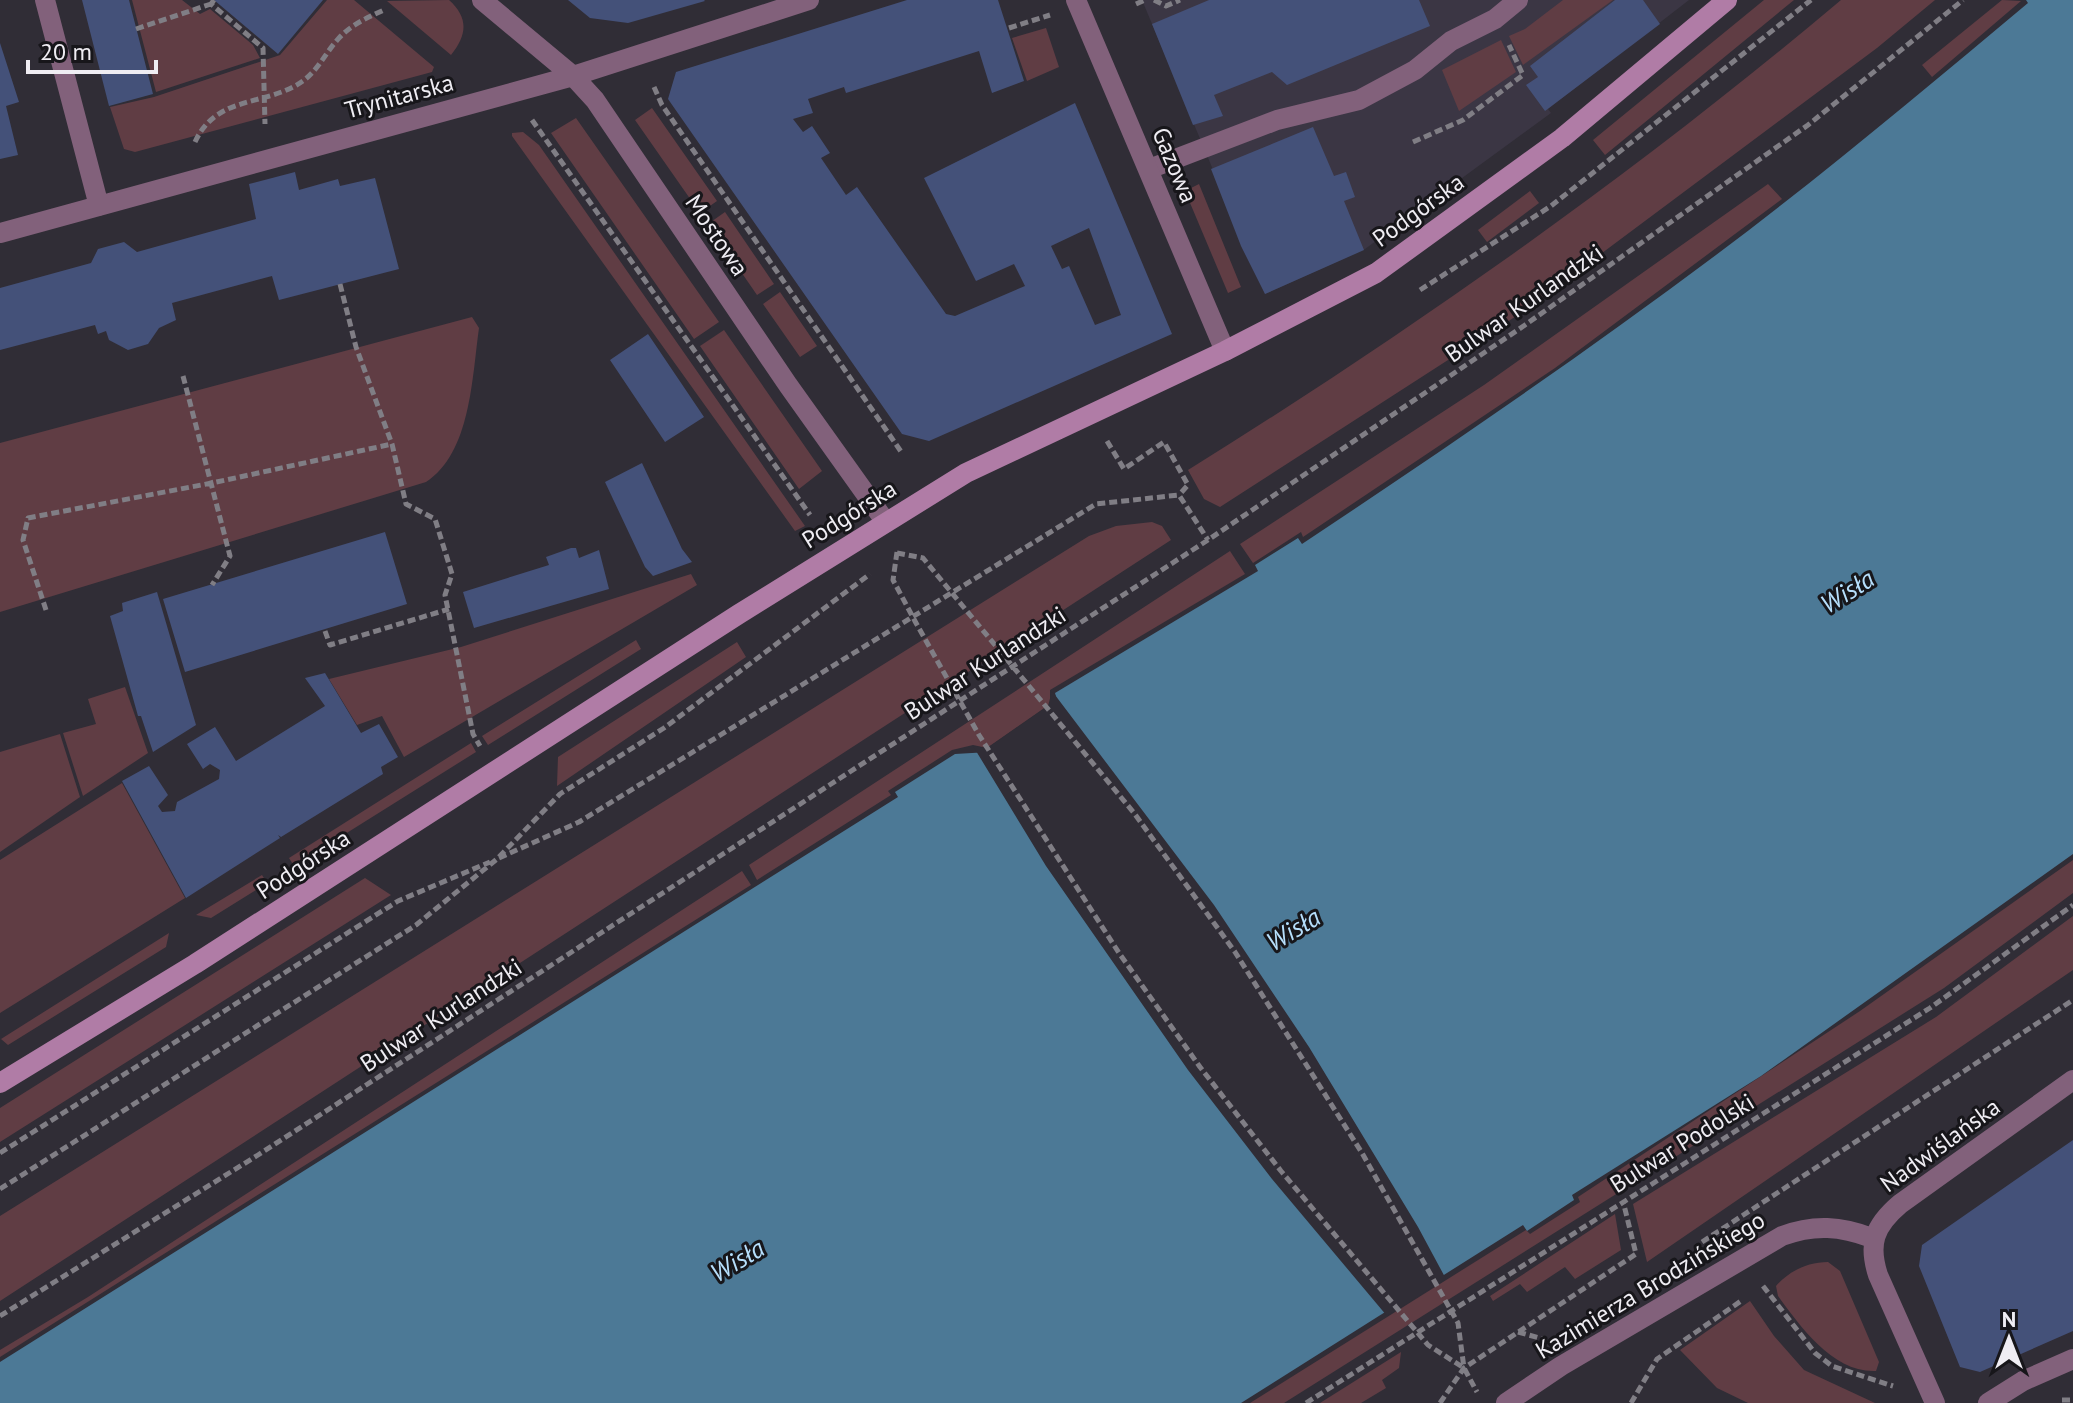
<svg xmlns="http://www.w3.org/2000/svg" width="2073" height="1403" viewBox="0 0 2073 1403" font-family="'PT Sans',sans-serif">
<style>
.built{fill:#3b3644}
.green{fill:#603d44}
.water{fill:#4c7996}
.pier{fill:#302d36}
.building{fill:#445179;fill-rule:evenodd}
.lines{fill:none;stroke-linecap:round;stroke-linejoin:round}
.path{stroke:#807e85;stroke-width:5;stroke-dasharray:8 4;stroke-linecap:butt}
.lane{stroke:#82617b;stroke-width:20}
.street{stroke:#82617b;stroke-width:20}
.secondary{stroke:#b07ca6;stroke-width:20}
.labels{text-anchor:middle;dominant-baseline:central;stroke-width:6;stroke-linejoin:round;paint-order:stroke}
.street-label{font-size:24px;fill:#efedf3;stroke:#17161a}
.water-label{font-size:26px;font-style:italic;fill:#b6dffc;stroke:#17161a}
</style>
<rect width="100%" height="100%" fill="#302d36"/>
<path class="built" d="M1142,0h547l-141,109 3,4 -186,136 -100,45z"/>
<path class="green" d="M132,0h50l18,14 10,-5 43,36 7,13 -104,34z
M327,0h27l80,67 -2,5 -297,80 -11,-3 -14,-42 44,-10 126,-42z
M449,0c20,18 18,35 2,55l-64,-54z
M1563,0h50l-90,65 -14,-29 16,-7z
M1764,0h30l-189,155 -12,-15z
M1841,0h94l-58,48 -350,261 -307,198 -16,-8 -16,-29c228,-142 448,-297 653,-470z
M2002,0l19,1 -89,76 -10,-12z
M1046,28l13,39 -32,14 -15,-43z
M1501,40l15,32 -57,39 -17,-41z
M652,108l65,93 -17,12 -65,-93z
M576,118l143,204 -25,17 -143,-206z
M523,132l16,13 266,381 -10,5 -283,-395v-3z
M1199,184l42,103 -13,6 -43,-102z
M1768,184l14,15 -227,169 -252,169 -2,-5 -48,31 -13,-19 244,-159z
M1530,191l9,12 -52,39 -9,-12z
M725,212l49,72 -17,11 -49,-71z
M780,292l37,54 -17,11 -37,-53z
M472,317l7,11c-7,49 -8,125 -53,154l-426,130v-169z
M724,330l98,141 -23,18 -99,-143z
M1152,522l10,4 9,14 -1171,761v-85l1089,-680 27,-10z
M1230,551l15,23 -195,116v14l-63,44 -14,-3 -21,5 -64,41 3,4 -134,85 -8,-15z
M691,574l6,11 -293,172 -22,-41 -25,9 -28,-46 132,-32z
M636,640l5,9 -153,96 -6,-9z
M737,642l9,15 -189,129 1,-29z
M125,687l23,66 -65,43 -20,-63 33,-9 -8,-25z
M60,734l20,63 -80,55v-100z
M471,743l5,9 -182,114 -5,-8z
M122,783l63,115 -185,115v-153z
M2073,860v33l-129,95 -660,415h-34l276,-173 4,4 50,-32 -2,-5 282,-186z
M742,871l9,14 -751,472v-7l88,-53z
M262,875l5,8 -56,35 -15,-3z
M365,878l26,17 -391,247v-34z
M2073,916v54l-426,292 -14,-58 303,-187z
M169,933l-3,14 -158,98 -7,-6z
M1615,1214l6,36 -46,29 -10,-12 -38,25 -7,-8 -27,17 -3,-5z
M1828,1262l12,9 39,91 -3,9c-43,2 -76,-45 -98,-75l-2,-10c13,-15 32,-24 52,-24z
M1750,1301l24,35 30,34 71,33h-127l-31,-15 -37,-38z
M1401,1352l-2,16 -17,12 4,8 -25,15h-41z"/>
<path class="water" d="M2026,0h47v854l-312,222 -189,119 2,5 -47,31 -4,-6 -282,178h-1241v-41l898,-565 -3,-5 60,-38 34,-2 68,-52 -2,-7 203,-122 -3,-6 43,-27 4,6c140,-93 279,-188 414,-289 107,-80 209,-166 312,-252z"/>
<path class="pier" d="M1052,691l162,214 95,142 109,180 28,52 -59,37 -115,-137 -84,-109 -142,-204 -73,-120 14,2 61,-42z"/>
<path class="building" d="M82,0h47l24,94 -44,12z
M214,0h109l-45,54z
M568,0h136l1,1 -77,22 -38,-5z
M907,0h91l26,81 -32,12 -13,-42 -133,42 -2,-6 -36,12 5,14 -20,6 10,13 9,-6 18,27 -9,5 25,37 11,-8 89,127 9,2 70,-30 -11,-22 -38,17 -52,-103 151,-75 97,231 -243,107 -27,-7 -234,-335 8,-27zM1089,228l32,87 -26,10 -26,-59 -7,3 -11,-23z
M1209,0h210l11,26 -143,59 -15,-13 -58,23 9,21 -30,9 -41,-101z
M1615,0h28l17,24 -115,87 -19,-26 12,-8 -8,-11z
M0,43l19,59 -13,4 12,49 -18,4z
M1313,127l21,49 12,-4 9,25 -11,4 20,49 -99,44 -24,-48 -30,-77z
M295,172l4,18 39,-11 2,7 35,-8 24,91 -120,31 -7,-24 -100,27 4,17 -17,8 -11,16 -20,6 -19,-10 -3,-9 -8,3 -3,-9 -95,25v-62l91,-25 7,-14 26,-7 13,10 119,-33 -7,-35z
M648,334l56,83 -39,25 -55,-82z
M642,463l40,86 10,13 -39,14 -8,-9 -40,-85z
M385,532l22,72 -222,68 -22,-73z
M571,548h5l3,10 20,-8 10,39 -135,39 -11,-36 86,-27 -3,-8z
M157,592l39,133 -43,27 -12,-36h-3l-28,-100 13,-5 -1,-8z
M325,673l36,60 18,-9 19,33 -17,10 2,7 -102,63 -3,-2 2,3 -94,60 -64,-117 27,-15 19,29 -10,11 4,6 13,-1 2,-9 42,-23 1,-9 -10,-6 -7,5 -16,-25 28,-17 21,34 89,-55 -20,-28z
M2073,1140v191l-93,41 -20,-5 -41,-101 3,-21z"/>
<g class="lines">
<path class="path" d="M214,0l-3,4 52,44 2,76
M1154,0l12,6 14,-6
M1136,4l9,-4
M1009,28l41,-13
M136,29l75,-25
M654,87l8,18 240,348
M532,120l278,395
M195,142c22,-48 71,-35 108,-61 16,-12 23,-29 36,-43 13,-14 30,-21 47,-29
M1413,142l50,-22 60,-45 -14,-30
M340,284l16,63 36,97 14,60 29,15 17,55 -7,21 28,139 7,12
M1420,290l131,-84 260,-206
M183,376l47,180 -18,29
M1107,441l17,28 40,-27 24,43 -9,10
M897,552l-4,28 23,43 63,112 140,218 81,114 81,104 147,174 36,23 13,24
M897,553l26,5 211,255 101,139 127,201 96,170 6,45
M46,610l-23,-70 5,-22 184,-35 180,-39
M325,631l5,14 119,-36
M499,858l80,-36 517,-318 83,-9 29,45
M0,1153l398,-252 92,-39
M0,1189l416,-264 81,-66 63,-65 104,-66 206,-154
M1702,1242l371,-242
M1763,1286l52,67 17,13 61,20
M0,1316l258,-161 950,-615 317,-215 283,-200 155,-125
M1518,1332l25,7
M2062,1400h11
M1306,1403l624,-395 143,-103
M1440,1403l24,-35 172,-114 -13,-53
M1631,1403l26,-44 84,-58"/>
<path class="lane" d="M1149,169l128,-49 82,-20 56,-30 36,-29 44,-22 23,-19"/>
<path class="street" d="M45,0l54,206
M482,0l91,76 22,24 193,285 97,136
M1076,0l149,351
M0,233l573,-157 236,-76
M1506,1403l55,-37 221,-130c32,-12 59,-10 90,2
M1935,1403l-57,-128c-10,-31 -4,-49 22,-71l173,-124
M1988,1403l35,-22 50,-22"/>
<path class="secondary" d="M0,1083l195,-119 544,-350 227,-141 259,-122 151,-78 186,-135 165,-138"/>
</g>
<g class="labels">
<g class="street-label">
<text transform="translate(399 96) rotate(-15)">Trynitarska</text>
<text transform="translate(1175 165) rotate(67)">Gazowa</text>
<text transform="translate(1418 210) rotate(-36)">Podgórska</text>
<text transform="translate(717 235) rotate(56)">Mostowa</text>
<text transform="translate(1524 303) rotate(-35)">Bulwar Kurlandzki</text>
<text transform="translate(849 514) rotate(-32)">Podgórska</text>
<text transform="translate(985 663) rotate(-33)">Bulwar Kurlandzki</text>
<text transform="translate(303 864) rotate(-33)">Podgórska</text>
<text transform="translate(441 1015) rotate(-33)">Bulwar Kurlandzki</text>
<text transform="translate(1682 1143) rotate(-32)">Bulwar Podolski</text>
<text transform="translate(1940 1145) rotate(-36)">Nadwiślańska</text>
<text transform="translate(1650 1285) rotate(-31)">Kazimierza Brodzińskiego</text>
</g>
<g class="water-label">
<text transform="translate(1847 591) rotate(-32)">Wisła</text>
<text transform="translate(1293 929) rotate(-31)">Wisła</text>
<text transform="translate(737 1260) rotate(-31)">Wisła</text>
</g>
</g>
<g transform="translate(2009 1339)" stroke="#17161a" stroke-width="6" paint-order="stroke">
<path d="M0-6L14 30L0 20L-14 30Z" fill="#efedf3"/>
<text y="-12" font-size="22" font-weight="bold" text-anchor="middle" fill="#efedf3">N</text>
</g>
<path d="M28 60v12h128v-12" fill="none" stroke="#efedf3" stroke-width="4"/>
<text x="40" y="60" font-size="24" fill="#efedf3" stroke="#17161a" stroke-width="6" paint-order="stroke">20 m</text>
</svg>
